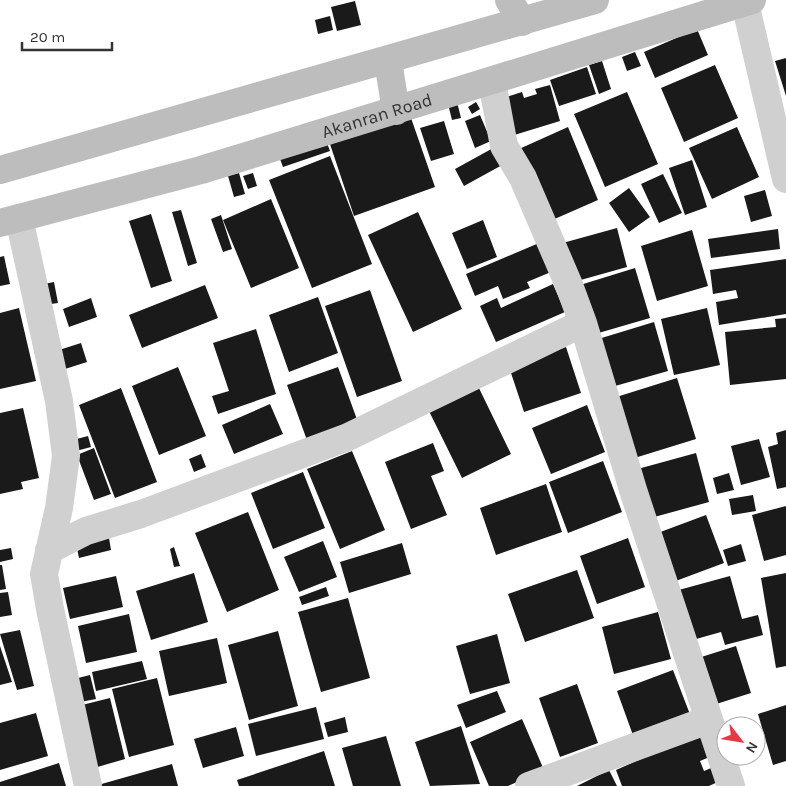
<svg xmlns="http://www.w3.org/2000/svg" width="786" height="786" viewBox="0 0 786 786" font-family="Karla,sans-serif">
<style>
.building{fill:#1a1a1a}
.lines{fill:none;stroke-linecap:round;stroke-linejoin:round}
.street{stroke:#d0d0d0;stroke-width:28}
.secondary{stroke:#bdbdbd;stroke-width:28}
.labels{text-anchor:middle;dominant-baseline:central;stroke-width:5;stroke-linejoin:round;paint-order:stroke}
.street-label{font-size:18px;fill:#333;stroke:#fff}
</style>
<rect width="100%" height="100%" fill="#fff"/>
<path class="building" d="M355,1l6,24 -24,6 -6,-24z
M330,16l3,14 -15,4 -3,-14z
M697,29l11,26 -53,23 -11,-26z
M635,52l6,14 -14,5 -5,-14z
M786,58v38l-11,-35z
M602,61l9,28 -12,5 -10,-29z
M715,65l23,53 -54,24 -23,-54z
M587,67l9,27 -37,12 -9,-26z
M550,85l10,36 -49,15 -5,-39 16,-5 2,6 13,-4 -2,-5z
M627,92l31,72 -53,23 -31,-73z
M457,102l4,16 -9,2 -4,-16z
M476,102l4,7 -8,5 -4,-7z
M410,115l25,72 -81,29 -24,-72z
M480,115l11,26 -16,7 -10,-27z
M444,121l10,33 -23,7 -11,-33z
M568,127l30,73 -48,21 -31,-72z
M737,127l22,50 -47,22 -23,-51z
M324,135l6,16 -47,16 -6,-16z
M495,147l9,17 -40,22 -9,-17z
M330,156l42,108 -60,24 -43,-108z
M692,160l15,47 -22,8 -16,-47z
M239,173l6,21 -11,3 -6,-21z
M253,173l4,13 -9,3 -5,-13z
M663,174l19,39 -23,10 -18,-39z
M629,188l21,29 -21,15 -20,-29z
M765,190l7,26 -21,6 -7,-26z
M271,199l28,69 -48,20 -28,-68z
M181,210l16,53 -9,3 -16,-54z
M418,212l44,97 -49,23 -45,-97z
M151,214l21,67 -21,7 -22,-67z
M221,215l11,34 -9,3 -12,-33z
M483,220l14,37 -30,12 -15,-36z
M617,228l10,39 -57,16 -11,-39z
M778,229l2,20 -69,9 -3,-19z
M692,230l16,56 -51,15 -16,-55z
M539,243l12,29 -24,10 3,6 -27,11 -5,-13 -23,10 -9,-22z
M4,256l6,28 -10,2v-29z
M786,259v55l-67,11 -3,-23 22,-4 -2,-8 -23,4 -3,-24z
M635,268l15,50 -55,16 -15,-49z
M54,282l4,21 -14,2 -5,-20z
M553,284l12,28 -69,30 -16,-36 17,-8 4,10z
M205,285l13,33 -76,30 -13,-33z
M370,290l32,91 -45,16 -32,-91z
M318,297l20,56 -49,19 -20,-57z
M91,298l6,19 -28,10 -6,-18z
M19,308l17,73 -36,8v-76z
M707,308l13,57 -46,10 -13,-56z
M786,318v61l-56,6 -5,-53 51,-5 -1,-8z
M654,322l14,49 -60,17 -13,-48z
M256,329l20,65 -58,20 -6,-18 17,-5 -16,-48z
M81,343l6,19 -22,7 -6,-19z
M566,347l15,46 -57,19 -15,-45z
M178,367l28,69 -47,19 -27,-69z
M338,367l21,58 -51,18 -21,-58z
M677,378l19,61 -68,21 -18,-61z
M476,382l35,72 -49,24 -35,-71z
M121,388l36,94 -42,16 -36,-93z
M270,404l13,30 -49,20 -12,-29z
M587,405l18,47 -54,22 -19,-46z
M23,408l16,70 -18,4 2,7 -23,5v-81z
M786,430v57l-9,2 -9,-42 10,-3 -2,-11z
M88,436l3,11 -15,4 -3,-11z
M759,439l11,38 -29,8 -10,-39z
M433,443l11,28 -13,5 16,39 -36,14 -26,-67z
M94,448l17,46 -17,6 -17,-45z
M352,451l33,79 -45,19 -33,-80z
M696,453l13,49 -62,17 -13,-49z
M201,454l5,13 -12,5 -5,-13z
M603,461l19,51 -54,21 -19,-51z
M303,472l22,56 -52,21 -22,-56z
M729,473l5,17 -17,4 -4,-16z
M546,484l16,48 -66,23 -16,-47z
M753,495l3,16 -24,4 -3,-16z
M786,506v49l-22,6 -12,-46z
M248,512l31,78 -52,22 -32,-79z
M706,515l18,48 -51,19 -18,-48z
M108,532l3,18 -32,8 -4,-19z
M628,538l17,49 -48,17 -17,-48z
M323,541l14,36 -38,15 -15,-35z
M402,543l9,31 -62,19 -9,-31z
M741,544l5,17 -18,5 -5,-16z
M174,547l6,19 -6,1 -4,-18z
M11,548l2,11 -13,3v-12z
M0,565h2l4,24 -6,1z
M577,570l17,48 -69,24 -17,-48z
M194,573l14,49 -57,18 -15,-49z
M786,573v93l-10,2 -15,-90z
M116,576l7,31 -53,12 -7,-31z
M730,576l12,43 16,-4 5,20 -38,10 -4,-13 -32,9 -14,-50z
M326,587l3,9 -27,9 -3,-8z
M8,592l4,23 -12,2v-24z
M348,598l22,80 -49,14 -23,-80z
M658,612l13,47 -57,15 -12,-47z
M129,614l8,38 -51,11 -8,-37z
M20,630l14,56 -17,4 -17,-56z
M278,631l20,75 -49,14 -21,-75z
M497,634l13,49 -40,11 -14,-48z
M217,638l10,45 -58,13 -10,-45z
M0,646l12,36 -12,3z
M736,646l15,47 -41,13 -15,-47z
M142,661l5,18 -51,12 -4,-19z
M673,670l18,47 -57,21 -17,-47z
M90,675l6,24 -21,4 -5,-23z
M157,678l17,67 -45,12 -17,-68z
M577,684l21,59 -38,14 -21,-59z
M497,691l9,21 -40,16 -9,-23z
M110,698l15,61 -31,9 -16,-62z
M786,705v56l-13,4 -15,-51z
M316,707l8,32 -68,17 -8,-32z
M36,713l12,43 -48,14v-47z
M345,717l3,15 -20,5 -4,-14z
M522,719l22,51 -36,16h-19l-19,-44z
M461,726l19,58 -50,2 -15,-44z
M236,727l8,29 -41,12 -9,-29z
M702,732l10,24 -12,5 4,10 12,-5 6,14 -13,6h-87l-6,-16z
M386,736l15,50h-48l-11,-38z
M324,751l11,35h-96l-2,-6z
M59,763l7,23h-66v-4z
M172,764l6,22h-80v-1z
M609,770l8,16h-40z"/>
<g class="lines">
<path class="street" d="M745,3l41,176
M492,82l12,64 19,32 46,107 14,38 51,170 97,293
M19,218l40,183 7,55 -7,52 -15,66 6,35 38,177
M49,550l37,-19 55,-17 207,-77 235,-114
M529,786l179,-66"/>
<g class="secondary">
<path d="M509,0l13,22"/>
<path d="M388,61l8,50"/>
<path d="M0,170l595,-170"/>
<path id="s1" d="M0,223l201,-53 551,-170"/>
</g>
</g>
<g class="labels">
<g class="street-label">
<text stroke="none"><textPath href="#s1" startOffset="392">Akanran Road</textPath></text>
</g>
</g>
<g transform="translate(741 741) rotate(121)"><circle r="24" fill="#ffffff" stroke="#adadad"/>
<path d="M0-4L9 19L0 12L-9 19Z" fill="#e63946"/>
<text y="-8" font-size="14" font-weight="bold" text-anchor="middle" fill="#333333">N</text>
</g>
<path d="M22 42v8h90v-8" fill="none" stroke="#333333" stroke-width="2.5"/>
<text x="30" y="42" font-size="15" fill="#333333" stroke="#ffffff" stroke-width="4" paint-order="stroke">20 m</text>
</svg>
